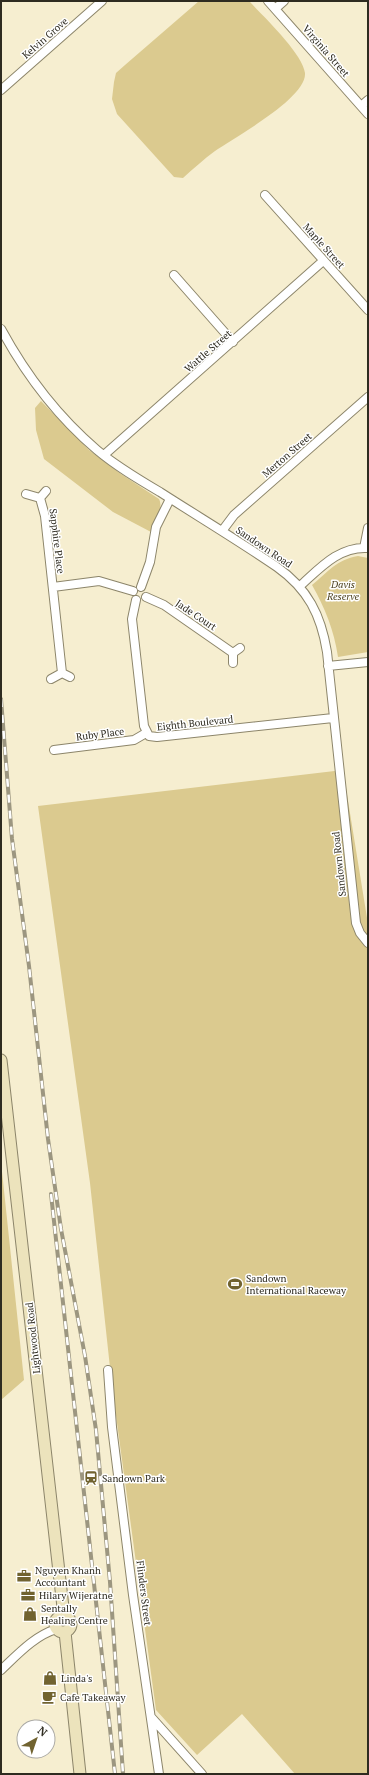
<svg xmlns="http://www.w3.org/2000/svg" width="369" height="1775" viewBox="0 0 369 1775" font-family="'PT Serif',serif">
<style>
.green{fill:#dbca8f}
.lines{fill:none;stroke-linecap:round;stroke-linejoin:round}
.street-casing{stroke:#8c856a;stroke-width:10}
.secondary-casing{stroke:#8c856a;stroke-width:13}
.street{stroke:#fff;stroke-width:8}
.secondary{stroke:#ece3bc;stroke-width:11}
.rail-casing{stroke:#9c9680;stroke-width:4}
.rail{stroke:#fff;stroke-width:2.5;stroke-dasharray:8;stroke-linecap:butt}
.labels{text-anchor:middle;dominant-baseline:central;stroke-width:3;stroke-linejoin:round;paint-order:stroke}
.street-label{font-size:10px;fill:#2e2b20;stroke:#fff}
.park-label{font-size:10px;font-style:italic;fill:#493f1c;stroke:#fff}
.poi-label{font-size:10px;fill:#2e2b20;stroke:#fff;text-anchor:start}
</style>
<rect width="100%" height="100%" fill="#f6eed0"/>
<path class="green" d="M199,1h50c14,15 54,53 56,72 2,25 -70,64 -90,78 -11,8 -22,18 -32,27l-9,-1 -57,-63 -5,-15 2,-17 2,-9 9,-8z
M41,401l48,49 32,24 38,25c5,10 -4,23 -8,33l-38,-20 -69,-53 -8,-29 -1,-22z
M358,556l10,2v94l-30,5c-4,-27 -13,-49 -26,-72 17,-14 24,-25 46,-29z
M343,770l25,154v850h-73l-53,-60 -45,41 -41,-45 -44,-324 -22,-203 -52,-377z
M1,1162l23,218 -23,20z"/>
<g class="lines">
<defs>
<path id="street" d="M268,1l100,113
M275,9l9,-8
M1,90l101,-89
M361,106l7,-6
M265,195l103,115
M174,275l59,67
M1,329c25,46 56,87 96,121 19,16 41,29 63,42 39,25 79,49 117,75 31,22 44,48 50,85l29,271 4,10 8,10
M104,455l219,-194
M26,494l14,4 6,-7
M40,498l5,18 17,157
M222,531l12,-16 134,-118
M364,548l4,-20
M300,586c20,-18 39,-40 68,-38
M53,587l46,-6 34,10
M141,587l9,-25 6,-35 14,-28
M146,597l18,8 69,48
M136,600l-4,19 12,107 5,10 8,1 176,-19
M233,663v-10l7,-5
M328,666l40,-4
M51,679l11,-6 8,4
M54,750l80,-10 12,-7
M108,1370l4,57 21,168 26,179
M1,1670c16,-15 34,-35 56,-41
M151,1717l51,57"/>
<path id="secondary" d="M1,1060l63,556
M55 1624a8 8 0 1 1 16 0a8 8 0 1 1-16 0Z
M65,1632l15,142"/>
</defs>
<use href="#street" class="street-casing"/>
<use href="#secondary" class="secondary-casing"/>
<use href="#street" class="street"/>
<use href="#secondary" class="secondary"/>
<defs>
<path id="rail" d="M1,699l11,140 17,127 19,173 13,90 24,127 11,74 14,152 13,192
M51,1194l64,580"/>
</defs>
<use href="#rail" class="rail-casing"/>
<use href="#rail" class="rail"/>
</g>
<defs>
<symbol id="stadium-bare" viewBox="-9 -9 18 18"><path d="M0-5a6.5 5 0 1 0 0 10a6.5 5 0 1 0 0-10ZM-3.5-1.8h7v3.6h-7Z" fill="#716330" stroke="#fff" stroke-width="2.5" paint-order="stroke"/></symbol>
<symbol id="station-bare" viewBox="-9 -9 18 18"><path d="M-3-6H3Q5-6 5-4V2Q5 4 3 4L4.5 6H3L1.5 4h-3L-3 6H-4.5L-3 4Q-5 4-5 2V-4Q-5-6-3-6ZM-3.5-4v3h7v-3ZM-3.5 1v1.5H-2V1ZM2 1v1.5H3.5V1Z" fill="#716330" stroke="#fff" stroke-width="2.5" paint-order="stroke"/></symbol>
<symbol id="office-bare" viewBox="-9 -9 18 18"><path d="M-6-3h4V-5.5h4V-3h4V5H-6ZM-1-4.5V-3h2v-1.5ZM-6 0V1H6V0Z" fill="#716330" stroke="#fff" stroke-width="2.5" paint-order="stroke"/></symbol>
<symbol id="shop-bare" viewBox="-9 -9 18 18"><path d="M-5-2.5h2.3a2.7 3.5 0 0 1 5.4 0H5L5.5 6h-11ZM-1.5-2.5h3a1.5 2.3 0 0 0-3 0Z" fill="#716330" stroke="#fff" stroke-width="2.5" paint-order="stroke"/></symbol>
<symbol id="cafe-bare" viewBox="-9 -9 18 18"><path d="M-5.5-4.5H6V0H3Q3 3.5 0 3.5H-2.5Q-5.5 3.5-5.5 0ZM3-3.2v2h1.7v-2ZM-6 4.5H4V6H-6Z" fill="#716330" stroke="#fff" stroke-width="2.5" paint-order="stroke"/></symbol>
</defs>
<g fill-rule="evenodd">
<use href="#stadium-bare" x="225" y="1274" width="20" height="20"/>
<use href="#station-bare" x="81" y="1468" width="20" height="20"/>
<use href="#office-bare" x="14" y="1566" width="20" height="20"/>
<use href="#office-bare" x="18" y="1585" width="20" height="20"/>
<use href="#shop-bare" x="20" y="1604" width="20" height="20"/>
<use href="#shop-bare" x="40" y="1668" width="20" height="20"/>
<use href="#cafe-bare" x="39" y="1687" width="20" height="20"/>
</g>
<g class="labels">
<g class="street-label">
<text transform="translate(45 38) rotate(-41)">Kelvin Grove</text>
<text transform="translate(326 51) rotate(49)">Virginia Street</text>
<text transform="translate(324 246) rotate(48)">Maple Street</text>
<text transform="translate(208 351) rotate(-41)">Wattle Street</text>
<text transform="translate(287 455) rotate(-41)">Merton Street</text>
<text transform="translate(57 541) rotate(83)">Sapphire Place</text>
<text transform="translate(264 547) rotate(34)">Sandown Road</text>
<text transform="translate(196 615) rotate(34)">Jade Court</text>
<text transform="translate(195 723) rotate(-6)">Eighth Boulevard</text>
<text transform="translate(100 734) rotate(-7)">Ruby Place</text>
<text transform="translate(339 864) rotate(-96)">Sandown Road</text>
<text transform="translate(33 1338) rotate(-96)">Lightwood Road</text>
<text transform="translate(144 1593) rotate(83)">Flinders Street</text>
</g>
<g class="park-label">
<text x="343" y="584">Davis<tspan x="343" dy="12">Reserve</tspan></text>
</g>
<g class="poi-label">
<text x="246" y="1278">Sandown<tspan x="246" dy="12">International Raceway</tspan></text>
<text x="102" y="1478">Sandown Park</text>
<text x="35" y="1570">Nguyen Khanh<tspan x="35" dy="12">Accountant</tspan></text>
<text x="39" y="1595">Hilary Wijeratne</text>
<text x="41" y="1608">Sentally<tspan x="41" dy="12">Healing Centre</tspan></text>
<text x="61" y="1678">Linda's</text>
<text x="60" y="1697">Cafe Takeaway</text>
</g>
</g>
<rect width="369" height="1775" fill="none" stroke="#2e2b20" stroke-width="4"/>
<g transform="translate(36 1739) rotate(40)"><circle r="19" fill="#ffffff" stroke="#abaaa6"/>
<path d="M0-3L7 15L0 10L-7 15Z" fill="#716330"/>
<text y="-6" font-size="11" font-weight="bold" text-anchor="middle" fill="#2e2b20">N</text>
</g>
</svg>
